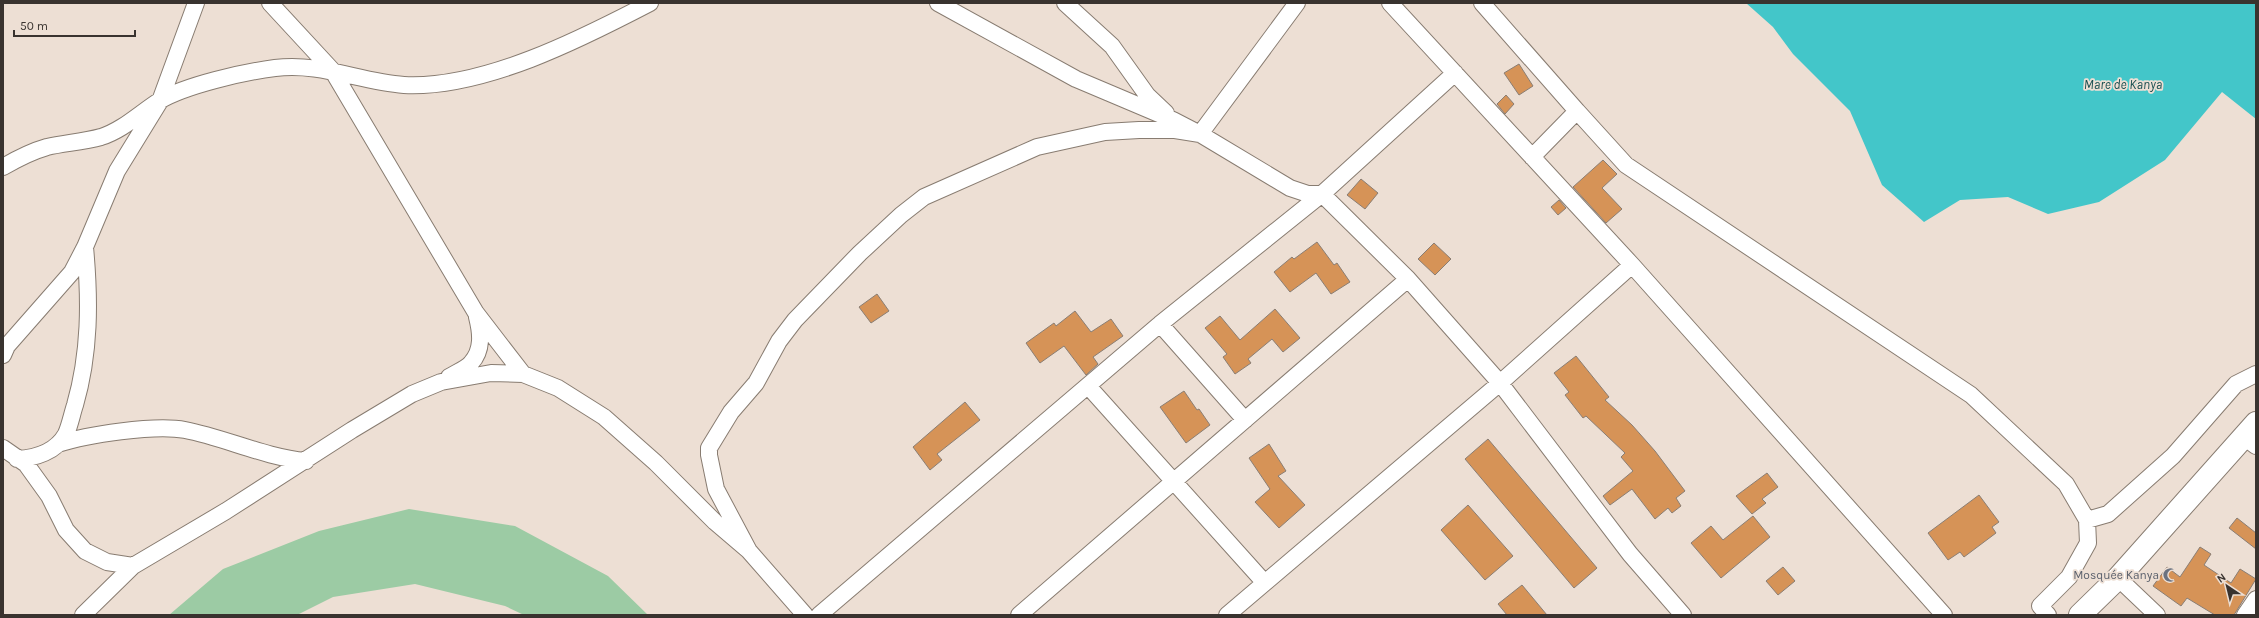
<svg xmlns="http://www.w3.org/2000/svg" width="2259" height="618" viewBox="0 0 2259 618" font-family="Karla,sans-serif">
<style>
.green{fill:#9ccba4}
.water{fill:#43c6c9}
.building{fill:#d69357;stroke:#8a7e74}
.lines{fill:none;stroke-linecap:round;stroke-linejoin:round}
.minor-casing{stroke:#887c71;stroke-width:18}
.trunk-casing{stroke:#887c71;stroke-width:24}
.minor{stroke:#fff;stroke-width:16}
.trunk{stroke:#fff;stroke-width:22}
.labels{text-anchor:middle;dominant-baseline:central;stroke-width:3.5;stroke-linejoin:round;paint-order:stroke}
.worship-label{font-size:12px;fill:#5b616d;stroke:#eddfd4;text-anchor:end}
.water-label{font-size:13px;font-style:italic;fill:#184f51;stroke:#eddfd4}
</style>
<rect width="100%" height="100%" fill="#eddfd4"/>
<path class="green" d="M409,509l106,17 93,50 40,39h-124l-19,-9 -90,-22 -82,13 -36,18h-128l54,-46 96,-38z"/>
<path class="water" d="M1746,3h510v116l-34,-27 -57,68 -66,42 -51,12 -40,-17 -48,3 -36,22 -42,-37 -32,-74 -57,-57 -20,-27z"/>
<path class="building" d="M1519,64l14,22 -14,9 -15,-22z
M1506,95l8,9 -9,10 -8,-10z
M1603,160l14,14 -15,14 20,21 -16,14 -33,-36z
M1361,179l17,14 -13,16 -18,-14z
M1559,200l7,8 -8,7 -7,-8z
M1317,242l17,23 3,-2 13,19 -19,12 -15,-21 -26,19 -16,-20 18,-15 2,2z
M1434,243l17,16 -16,16 -17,-16z
M877,294l12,17 -18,12 -12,-16z
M1275,309l25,29 -17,14 -11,-13 -24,20 3,4 -16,11 -12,-17 4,-3 -22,-26 15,-12 20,24z
M1075,311l16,21 20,-13 12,17 -30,21 5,7 -12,11 -22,-29 -24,17 -14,-20 28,-20 2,3z
M1576,356l33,41 -4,3 27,25 23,26 30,40 -9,7 5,8 -9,7 -4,-5 -13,11 -23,-30 -22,16 -7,-9 30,-25 -12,-14 4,-4 -39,-37 -3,2 -18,-23 4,-3 -15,-19z
M1184,391l13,19 2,-1 11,16 -24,18 -26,-36z
M965,402l15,18 -43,34 5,6 -12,10 -17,-23z
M1488,439l109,129 -23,20 -109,-129z
M1269,444l17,27 -8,5 27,29 -26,23 -24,-26 15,-13 -21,-31z
M1767,473l11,14 -16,12 4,4 -14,11 -16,-18z
M1979,495l20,27 -7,5 4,6 -32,24 -4,-5 -12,8 -20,-27z
M1468,505l45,51 -28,24 -44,-50z
M1753,516l17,21 -49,41 -30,-35 20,-17 12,14z
M2237,518l19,15v16l-27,-21z
M2200,547l11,7 -7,11 27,18 9,-14 16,10 -22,36h-19l-28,-17 -6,8 -28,-20 14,-19 13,10z
M1783,567l12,14 -17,14 -12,-14z
M1522,585l25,30h-40l-9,-11z"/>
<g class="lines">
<defs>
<path id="minor" d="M270,3l62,67 144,243 47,61 35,14 46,29 52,46 59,59 34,29 56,64
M938,3l138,76 97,41 27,14 97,-131
M1065,3l47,43 35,49 19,18
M1390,3l242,262 312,350
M1482,3l95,108
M1532,157l45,-46 49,54 345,230 95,89 21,36 21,-6 65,-58 63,-72 20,-10
M3,167c12,-7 30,-16 44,-20 18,-4 36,-5 54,-10 22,-7 39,-24 58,-36 27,-16 85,-29 116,-33 45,-6 85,14 129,17 79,4 177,-46 246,-82
M1160,324l85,96
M3,355l4,-9 65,-74 13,-25 32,-76 43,-70 36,-98
M449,377c6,-4 17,-8 22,-14 12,-13 10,-30 6,-46
M1088,386l176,196
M2244,437l12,9
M58,444c28,-9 97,-20 127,-14 41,8 79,27 121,31
M3,448l23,16 23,32 17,34 19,21 22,11 26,4
M17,459c18,-1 39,-7 49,-25 4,-9 6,-20 9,-29 15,-52 15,-104 10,-158
M749,551l-33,-62 -7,-34v-7l22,-36 25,-29 23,-42 16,-21 65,-67 41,-38 23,-18 113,-50 68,-15 34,-2h36l25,4 90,54 18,6h14l86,85 92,104 130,171 53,61
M2118,578l39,37
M83,615l50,-49 93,-55 126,-81 60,-36 29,-12 50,-9 32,1
M819,615l341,-291 162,-130 133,-121
M1019,615l389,-336
M1227,615l273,-232 132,-118
M2048,615l-8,-9 29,-29 19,-34 -1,-23
M2245,615l11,-16"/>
<path id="trunk" d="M2080,615l38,-37 138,-155"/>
</defs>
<use href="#minor" class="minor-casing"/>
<use href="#trunk" class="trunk-casing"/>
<use href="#minor" class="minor"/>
<use href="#trunk" class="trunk"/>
</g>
<defs>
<symbol id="mosque-bare" viewBox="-9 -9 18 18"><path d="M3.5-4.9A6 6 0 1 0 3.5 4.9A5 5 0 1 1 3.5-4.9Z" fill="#6b7280" stroke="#eddfd4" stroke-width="2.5" paint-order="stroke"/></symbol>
</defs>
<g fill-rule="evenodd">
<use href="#mosque-bare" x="2160" y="565" width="20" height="20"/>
</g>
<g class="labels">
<g class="worship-label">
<text x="2159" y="575">Mosquée Kanya</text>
</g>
<g class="water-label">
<text x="2123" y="84">Mare de Kanya</text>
</g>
</g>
<rect width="2259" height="618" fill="none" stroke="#39332f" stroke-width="8"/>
<g transform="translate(2227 586) rotate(325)" stroke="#eddfd4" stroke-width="3" paint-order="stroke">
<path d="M0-3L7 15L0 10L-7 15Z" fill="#39332f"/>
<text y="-6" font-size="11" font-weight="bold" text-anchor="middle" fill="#39332f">N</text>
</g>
<path d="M14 30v6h121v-6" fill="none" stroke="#39332f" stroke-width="2"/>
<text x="20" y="30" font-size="12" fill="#39332f" stroke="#eddfd4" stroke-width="3" paint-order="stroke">50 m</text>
</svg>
